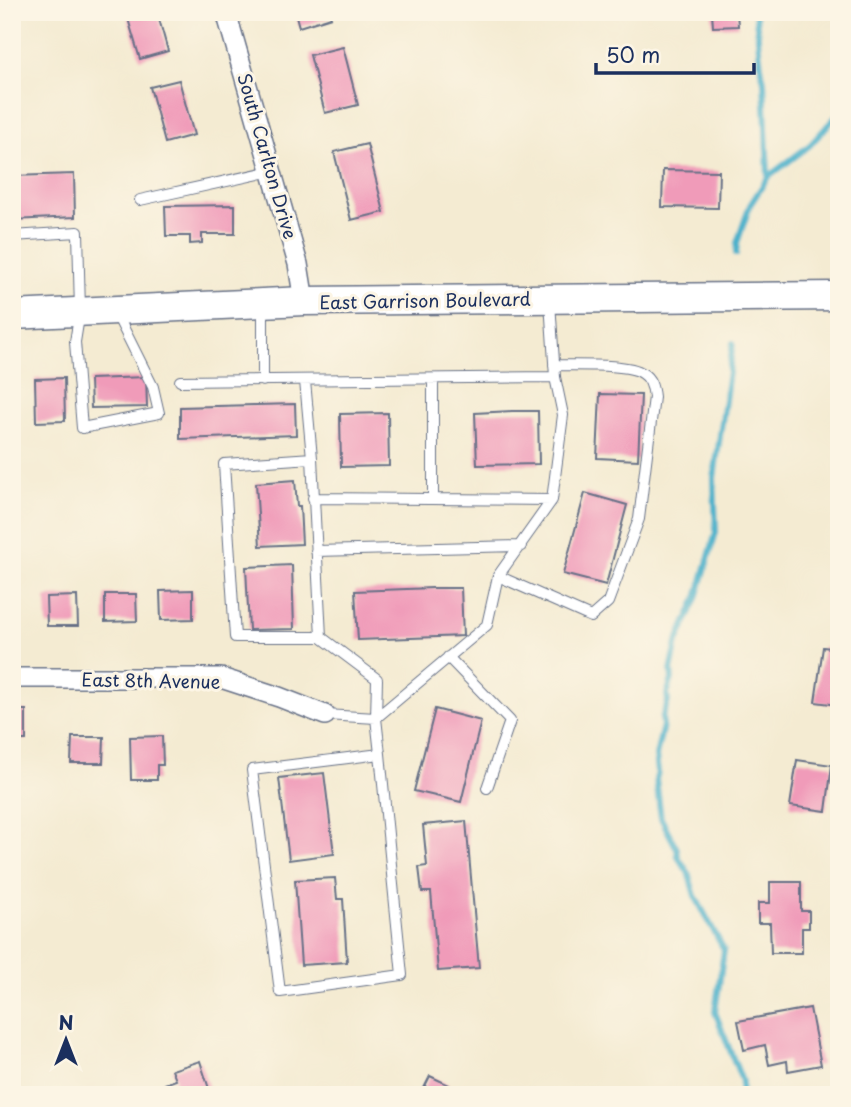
<svg xmlns="http://www.w3.org/2000/svg" width="851" height="1107" viewBox="0 0 851 1107" font-family="'Playpen Sans',sans-serif">
<style>
.lines{fill:none;stroke-linecap:round;stroke-linejoin:round}
.stream{stroke:#4cb1cb;stroke-width:6}
.building{fill:#f09bb9}
.service-casing{stroke:#677187;stroke-width:12}
.minor-casing{stroke:#677187;stroke-width:22}
.secondary-casing{stroke:#677187;stroke-width:31}
.service{stroke:#fff;stroke-width:10}
.minor{stroke:#fff;stroke-width:19}
.secondary{stroke:#fff;stroke-width:28}
.labels{text-anchor:middle;dominant-baseline:central;stroke-width:6;stroke-linejoin:round;paint-order:stroke}
.street-label{font-size:18px;fill:#1b2f5e;stroke:#fcf5e5}
</style>
<rect width="100%" height="100%" fill="#fcf5e5"/>
<filter id="ink" filterUnits="userSpaceOnUse"><feTurbulence type="fractalNoise" baseFrequency=".0143" numOctaves="2"/><feDisplacementMap in="SourceGraphic" scale="14" xChannelSelector="R" yChannelSelector="G"/><feConvolveMatrix kernelMatrix="1 2 1 2 8 2 1 2 1" color-interpolation-filters="sRGB"/></filter>
<filter id="wash" filterUnits="userSpaceOnUse"><feTurbulence type="fractalNoise" baseFrequency=".00686" numOctaves="4" result="noise"/><feDisplacementMap in="SourceGraphic" scale="28" xChannelSelector="R" yChannelSelector="G"/><feGaussianBlur stdDeviation="1.57" result="paint"/><feColorMatrix in="noise" values="0 0 0 0 0 0 0 0 0 0 0 0 0 0 0 0 0 1.4 0 .05"/><feComposite in="paint" operator="in"/></filter>
<g filter="url(#wash)">
<rect width="100%" height="100%" fill="#f4ebd2"/>
<g class="lines">
<path class="stream" d="M755,12c4,23 3,47 9,69l4,96
M736,254l1,-11 13,-38 18,-28 42,-32 29,-32
M733,343l-19,135 2,54 -19,66 -20,44 -6,29 1,8 -5,15 1,8 -6,16 1,7 -7,31 2,16 -2,7 5,39 16,31 1,8 10,15 7,24 29,54 -9,62 27,69 -1,14"/>
</g>
<g id="blocks">
<path class="building" d="M126,12h31l11,39 -28,8z
M295,12h34l2,5 -32,10z
M712,12h25l1,14 -25,1z
M343,47l15,58 -33,8 -15,-58z
M179,80l15,55 -29,8 -15,-56z
M367,144l17,68 -33,8 -17,-68z
M663,170l56,1 -1,37 -56,-1z
M74,174l1,43 -63,3v-44z
M235,205v29h-33v9l-12,1v-8h-24l-1,-30z
M146,377l1,30 -56,1 -1,-29z
M64,378l1,43 -29,1 -1,-43z
M600,394l41,1 -3,65 -41,-2z
M295,404l1,31 -116,4v-32z
M512,411h26l1,53 -62,1 -2,-52z
M388,413l1,53 -48,1 -1,-53z
M295,480l2,26h3l2,38 -42,2 -4,-63z
M585,493l42,12 -21,80 -43,-11z
M292,565l2,64 -45,1 -3,-63z
M433,588h28l2,48 -105,4 -3,-49z
M193,590v29l-32,1 -1,-29z
M105,594h31l1,27 -32,1z
M77,596l1,30h-31l-1,-29z
M823,647l16,2v56l-24,-3z
M435,709l46,12 -20,81 -47,-11z
M12,710h14v30h-14z
M162,736l1,29h-6v15h-26l-1,-43z
M72,737h32l-1,26h-32z
M797,760l35,5 -6,46 -36,-5z
M324,773l10,81 -45,6 -10,-82z
M466,821l13,147 -41,3 -7,-79h-9l-3,-25 8,-1 -4,-41z
M335,878l2,21h6l4,63 -46,3 -6,-85z
M770,882h31v29h8v17h-7v25h-31l-1,-30h-12v-20h12z
M810,1008l11,57 -33,6 -1,-10 -18,4 -4,-20 -21,5 -6,-29z
M200,1061l11,34h-43l-3,-11 11,-4 -4,-10z
M430,1076l19,9 -5,10h-17l-5,-3z"/>
</g>
</g>
<g filter="url(#ink)">
<use href="#blocks" fill-opacity="0" stroke="#677187" stroke-width="2"/>
<g class="lines">
<defs>
<path id="service" d="M140,200l132,-29
M12,236l66,-4 2,79 -5,31 7,86 77,-15 -6,-26 -36,-72
M263,304v77
M433,380v119
M180,381l375,-4 -5,-75
M305,381l7,77 9,179h-86l-11,-173 88,-6
M313,498l239,2 -54,76 -11,49 -111,93 -51,-3
M552,500l11,-85 -8,-38
M316,551l205,-5
M498,576l93,41 17,-15 31,-83 15,-122c-1,-9 -3,-19 -12,-24 -14,-10 -69,-7 -88,-8
M321,637l56,42 -1,39 4,36 22,221 -122,17 -28,-222 128,-16
M448,657l62,64 -23,67"/>
<path id="minor" d="M226,12l72,252 6,37
M12,678h209l58,19 46,18"/>
<path id="secondary" d="M12,315l292,-14 535,-5"/>
</defs>
<use href="#service" class="service-casing"/>
<use href="#minor" class="minor-casing"/>
<use href="#secondary" class="secondary-casing"/>
<use href="#service" class="service"/>
<use href="#minor" class="minor"/>
<use href="#secondary" class="secondary"/>
</g>
</g>
<g class="labels">
<g class="street-label">
<text transform="translate(268 156) rotate(74)">South Carlton Drive</text>
<text transform="translate(425 300) rotate(-1)">East Garrison Boulevard</text>
<text transform="translate(151 680) rotate(1)">East 8th Avenue</text>
</g>
</g>
<rect width="851" height="1107" fill="none" stroke="#fcf5e5" stroke-width="42"/>
<g transform="translate(66 1040)" stroke="#fcf5e5" stroke-width="5" paint-order="stroke">
<path d="M0-5L12 26L0 18L-12 26Z" fill="#1b2f5e"/>
<text y="-10" font-size="19" font-weight="bold" text-anchor="middle" fill="#1b2f5e">N</text>
</g>
<path d="M596 63v10h158v-10" fill="none" stroke="#1b2f5e" stroke-width="3.5"/>
<text x="606" y="63" font-size="21" fill="#1b2f5e" stroke="#fcf5e5" stroke-width="5" paint-order="stroke">50 m</text>
</svg>
